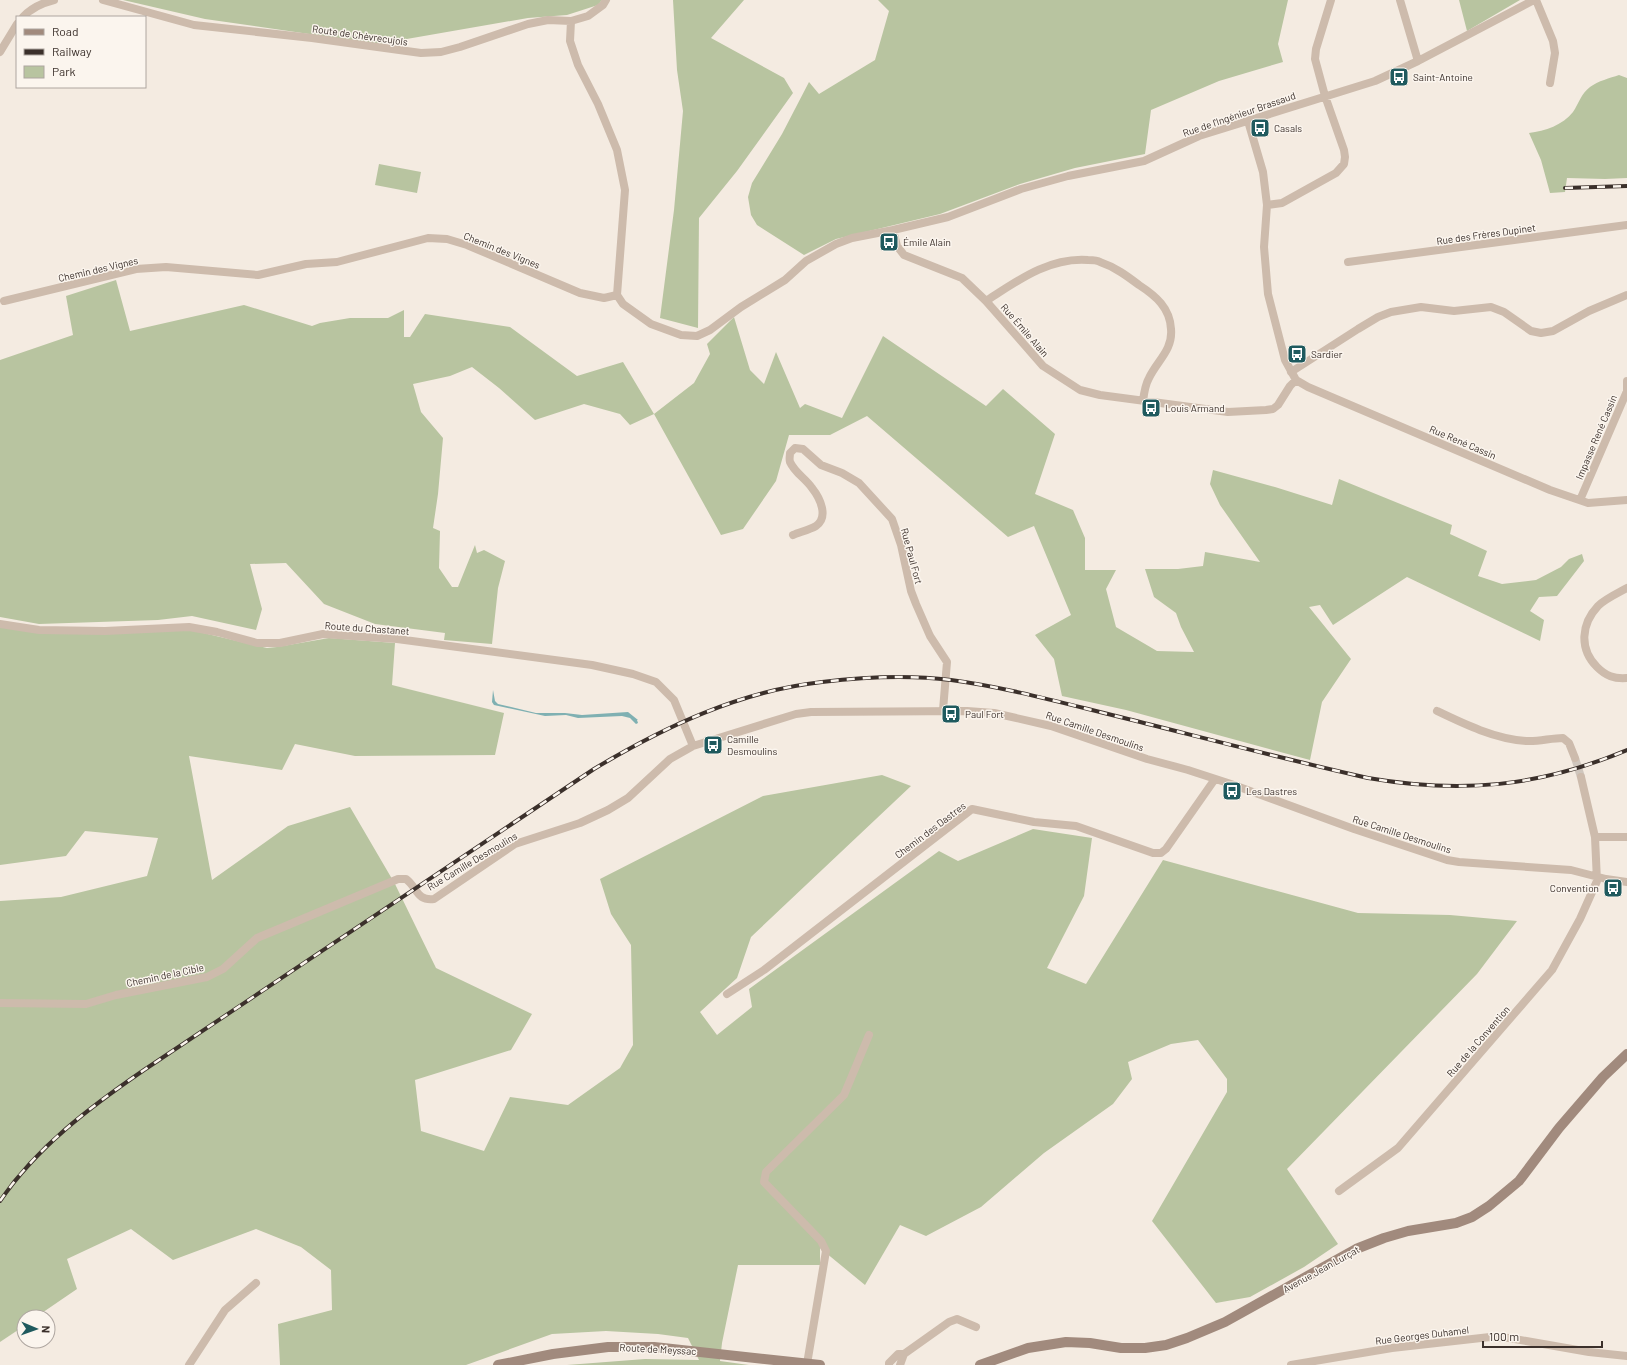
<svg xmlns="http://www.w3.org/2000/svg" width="1627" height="1365" viewBox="0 0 1627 1365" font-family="Barlow,sans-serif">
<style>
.green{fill:#b8c4a0}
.water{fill:#7fb0b2}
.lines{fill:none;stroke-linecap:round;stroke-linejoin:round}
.street-tunnel{stroke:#cfc6bd;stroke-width:8;stroke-dasharray:8 4;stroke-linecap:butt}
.street{stroke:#cdbbac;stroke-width:8}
.secondary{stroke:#a18a7d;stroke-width:10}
.rail-casing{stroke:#3b302b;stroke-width:4}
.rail{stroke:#fbf5ee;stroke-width:2.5;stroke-dasharray:8;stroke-linecap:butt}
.labels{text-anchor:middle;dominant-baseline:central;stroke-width:3;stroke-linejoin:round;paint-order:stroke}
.street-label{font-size:10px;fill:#3b302b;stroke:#fbf5ee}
.poi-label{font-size:10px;fill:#3b302b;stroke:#fbf5ee;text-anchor:start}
</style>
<rect width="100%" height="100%" fill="#f4ebe1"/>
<path class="green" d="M123,0h479l-4,5 -31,10 -39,3 -150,26 -173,-25z
M673,0h71l-33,38 73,40 9,15 -56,78 -38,47 -1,110 -38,-10 14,-108 9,-99 -6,-41z
M878,0h410l-10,44 5,18 -64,19 -68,29 -6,44 -70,14 -55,16 -80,30 -104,25 -32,16 -47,-30 -6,-10 -3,-18 4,-14 30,-49 27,-52 10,12 56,-34 14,-49z
M1459,0h61l-53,31z
M1619,75l8,3v100l-22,1 -38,-1 -2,14 -15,1 -9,-33 -12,-27c16,-2 34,-8 44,-21 6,-9 8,-18 17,-25 8,-6 20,-9 29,-12z
M379,164l42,8 -4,21 -42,-8z
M116,280l14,51 114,-26 68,21 8,-3 30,-5h38l16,-8v27h6l15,-23 85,13 67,49 46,-14 31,52 40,-31 16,-29 -3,-10 27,-27 16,53 14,14 12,-32 24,56 5,-4 37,14 41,-82 103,70 17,-17 52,45 -20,60 38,16 12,28v32h31l-10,19 10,38 41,24 37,1 -13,-25 -5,-14 -22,-16 -9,-28h33l25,-3 2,-14 55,10 -40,-57 -10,-21 3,-14 62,17 57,18 7,-26 113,46 -2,9 37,17 -9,25 24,8 34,-4 25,-13 8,-8 13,-5 2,7 -27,35 -18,1 -9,14 14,9 -4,21 -133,-64 -74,48 -13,-20 -11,2 42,52 -29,43 -12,58 -184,-50 -64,-14 -8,-37 -19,-24 36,-20 -37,-89 -26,11 -141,-121 -37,19h-41l-13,46 -33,48 -22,6 -67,-121 -24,11 -10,-11 -36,-10 -49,16 -36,-32 -27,-21 -22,9 -37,8 8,28 22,26 -5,56 -5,34 7,3 -1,37 13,19h6l17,-42 2,8 7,-3 21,11 -7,27 -6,56 -48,-4 1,-7 -70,-9 -51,-20 -38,-41 -36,1 12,45 -6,21 -64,-14 -34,4 -119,4 -39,-7v-257l73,-25 -7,-39z
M0,627l177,2 18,2 72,17 10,-1 52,-9 66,5 -3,42 112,28 -9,42 -140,1 -60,-12 -13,26 -93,-14 23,124 76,-54 62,-19 45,77 41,84 96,46 -21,36 -96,30 6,51 63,20 26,-54 58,8 52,-37 13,-23 -2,-100 -20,-31 -11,-35 163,-83 119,-21 29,11 -160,151 -14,41 -37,34 17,23 35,-28 -3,-18 190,-138 19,10 75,-32 59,9 -8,58 -37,72 39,16 77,-124 195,53 92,2 67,6 -40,53 -190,195 51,75 -34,23 -54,30 -34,6 -64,-82 75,-129v-13l-29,-39 -27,4 -43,18 4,17 -19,25 -69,49 -63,54 -55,29 -26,-11 -35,60 -45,-37v17h-82l-16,78 -2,18 29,4h-182l78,-6 54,1 -11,-22 -30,-4 -52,-3 -54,3 -86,31h-186l-2,-41 54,-14 -1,-40 -30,-23 -45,-18 -83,31 -42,-31 -64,30 10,30 -41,28h-12v9l-24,16v-441l61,-4 86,-21 11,-38 -73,-7 -19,25 -66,9z"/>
<path class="water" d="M493,690l2,11 3,3 38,9h29l17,2 46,-3 10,8h-1l1,3 -2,1 -6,-6 -8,-2 -44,2 -12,-3 -21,1 -51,-11 -2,-3z"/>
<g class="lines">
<path class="street-tunnel" d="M1575,758l6,19"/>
<path class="street" d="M103,0l91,25 118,13 109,15 20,-1 19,-5 68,-23 20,-4 23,1 17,-5 15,-11 3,-5
M1400,0l18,61
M1536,0l17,41 2,12 -5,30
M23,17c8,-9 19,-14 31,-17
M571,21l-1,20 8,24 20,39 19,46 8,40 -8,105
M0,52l17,-28
M1248,121l15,51 4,33 -3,42 4,47 17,66 11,20 12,7 242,103 38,13 39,-3
M1267,205l15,-2 54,-30 8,-9 1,-7 -1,-7 -19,-54 -10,-37 1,-10 15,-49
M893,230l4,16 7,9 58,23 24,23 57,65 37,24 20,5 128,17 38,-2 7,-1 5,-4 12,-19 6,-6
M1348,262l279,-37
M617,295l6,9 28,20 30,11 16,1 13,-6 31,-23 44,-27 21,-19 30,-17 16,-6 41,-8 55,-13 73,-28 47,-13 76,-15 55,-25 176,-55 43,-20 116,-61
M4,301l132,-32 30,-2 92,8 48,-11 31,-2 91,-24 19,1 20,6 113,48 24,5 13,-3
M986,301c31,-20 63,-44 102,-41 4,0 9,0 12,2 15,5 27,14 39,23 17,11 31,23 32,44 2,21 -14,32 -22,49 -4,7 -5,15 -6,23
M1291,372l67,-43 20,-12 13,-5 30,-5 33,4 37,-4 13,5 27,19 10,2 12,-2 36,-20 38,-16
M1580,500l47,-109v-10
M793,535c7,-3 16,-5 23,-9 13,-9 4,-28 -4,-38 -7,-10 -17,-15 -22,-26 -1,-3 0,-6 0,-9l5,-5 8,1 18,16 21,8 17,10 33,36 9,26 10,46 5,13 14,32 17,26 -4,48
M1627,588c-9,5 -22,11 -29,18 -17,18 -19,43 -1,61 9,9 17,12 30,11
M0,624l39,6 66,1 84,-4 28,5 40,11h23l43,-9 74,5 195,26 41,9 23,8 18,18 19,46
M1437,711c27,13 58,28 89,30 12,1 25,-3 37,-3l6,5 6,15
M1595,837h32
M727,994l37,-24 208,-161 62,13 42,4 77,27h8l5,-4 49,-70
M0,1003l86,1 30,-9 91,-18 16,-8 34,-31 141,-59h8c12,9 10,22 28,20l81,-55 65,-21 28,-13 20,-12 42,-39 23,-13 103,-32 15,-2 156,-1 27,2 57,13 96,33 41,11 43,14 123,45 93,31 12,2 112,8 35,9 21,3
M1339,1191l59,-43 154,-178 28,-51 17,-38 -2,-44 -14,-60
M807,1364l19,-113 -5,-10 -57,-59 2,-10 78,-77 25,-60
M189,1365l36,-55 31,-27
M889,1365v-2l9,-9h6l45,-32 8,-3 19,8
M900,1365l4,-11
M1291,1365l101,-17 98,-11 19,1 80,14 38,4"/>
<path class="secondary" d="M498,1365l55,-11 55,-7h46l166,18
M980,1365l48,-17 38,-6 24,1 31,5h24l21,-3 21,-7 38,-16 131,-73 28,-11 24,-7 48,-8 16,-6 17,-11 30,-25 40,-53 44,-51 24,-23"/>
<defs>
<path id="rail" d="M1565,188l62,-2
M0,1201c37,-54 90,-94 144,-131l450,-301c70,-42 146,-78 228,-87 42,-5 87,-7 129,-2 60,8 119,25 177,39 80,20 160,41 240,59 93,16 171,9 259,-28"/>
</defs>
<use href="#rail" class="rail-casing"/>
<use href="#rail" class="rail"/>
</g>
<defs>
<symbol id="bus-square" viewBox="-11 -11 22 22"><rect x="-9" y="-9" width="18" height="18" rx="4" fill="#1f5a5e" stroke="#fbf5ee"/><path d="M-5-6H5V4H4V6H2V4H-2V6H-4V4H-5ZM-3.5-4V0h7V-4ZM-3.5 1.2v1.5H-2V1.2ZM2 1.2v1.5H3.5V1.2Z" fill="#fff"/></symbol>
</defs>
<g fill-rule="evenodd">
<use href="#bus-square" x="1388" y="66" width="22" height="22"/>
<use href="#bus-square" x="1249" y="117" width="22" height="22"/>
<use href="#bus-square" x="878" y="231" width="22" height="22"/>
<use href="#bus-square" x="1286" y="343" width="22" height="22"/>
<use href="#bus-square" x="1140" y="397" width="22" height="22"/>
<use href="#bus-square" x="940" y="703" width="22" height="22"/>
<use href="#bus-square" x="702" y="734" width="22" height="22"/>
<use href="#bus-square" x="1221" y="780" width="22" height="22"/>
<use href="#bus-square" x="1602" y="877" width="22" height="22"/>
</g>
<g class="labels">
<g class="street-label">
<text transform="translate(360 35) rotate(8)">Route de Chèvrecujols</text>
<text transform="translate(1239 114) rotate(-19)">Rue de l'Ingénieur Brassaud</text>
<text transform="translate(1486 234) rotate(-8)">Rue des Frères Dupinet</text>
<text transform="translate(502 250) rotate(22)">Chemin des Vignes</text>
<text transform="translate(98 269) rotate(-13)">Chemin des Vignes</text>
<text transform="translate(1025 330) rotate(49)">Rue Émile Alain</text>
<text transform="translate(1596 437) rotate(-67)">Impasse René Cassin</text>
<text transform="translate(1463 442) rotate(23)">Rue René Cassin</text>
<text transform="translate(912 556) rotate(75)">Rue Paul Fort</text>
<text transform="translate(367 628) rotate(4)">Route du Chastanet</text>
<text transform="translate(1095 731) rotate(19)">Rue Camille Desmoulins</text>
<text transform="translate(930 830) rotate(-37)">Chemin des Dastres</text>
<text transform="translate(1402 834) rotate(18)">Rue Camille Desmoulins</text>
<text transform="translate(472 861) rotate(-31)">Rue Camille Desmoulins</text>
<text transform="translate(165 975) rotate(-12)">Chemin de la Cible</text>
<text transform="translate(1478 1041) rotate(-49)">Rue de la Convention</text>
<text transform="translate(1321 1269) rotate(-29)">Avenue Jean Lurçat</text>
<text transform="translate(1422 1335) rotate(-7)">Rue Georges Duhamel</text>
<text transform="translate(658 1349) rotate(3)">Route de Meyssac</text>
</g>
<g class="poi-label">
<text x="1413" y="77">Saint-Antoine</text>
<text x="1274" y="128">Casals</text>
<text x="903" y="242">Émile Alain</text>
<text x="1311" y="354">Sardier</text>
<text x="1165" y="408">Louis Armand</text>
<text x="965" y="714">Paul Fort</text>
<text x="727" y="739">Camille<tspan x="727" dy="12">Desmoulins</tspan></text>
<text x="1246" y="791">Les Dastres</text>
<text x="1599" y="888" text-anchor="end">Convention</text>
</g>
</g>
<rect x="16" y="16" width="130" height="72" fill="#fbf5ee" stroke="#aea6a0"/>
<rect x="24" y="29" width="20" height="6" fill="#a18a7d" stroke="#aea6a0"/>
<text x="52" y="36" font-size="12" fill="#3b302b">Road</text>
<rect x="24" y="49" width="20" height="6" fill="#3b302b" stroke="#aea6a0"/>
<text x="52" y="56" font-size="12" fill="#3b302b">Railway</text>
<rect x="24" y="66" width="20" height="12" fill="#b8c4a0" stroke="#aea6a0"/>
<text x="52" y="76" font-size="12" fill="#3b302b">Park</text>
<g transform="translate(36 1329) rotate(92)"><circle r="19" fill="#fbf5ee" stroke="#aea6a0"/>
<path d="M0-3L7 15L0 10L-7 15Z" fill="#1f5a5e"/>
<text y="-6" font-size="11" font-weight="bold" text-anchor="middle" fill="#3b302b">N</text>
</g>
<path d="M1483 1341v6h119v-6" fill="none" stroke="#3b302b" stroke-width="2"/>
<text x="1489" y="1341" font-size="12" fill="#3b302b" stroke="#fbf5ee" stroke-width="3" paint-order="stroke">100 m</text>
</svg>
